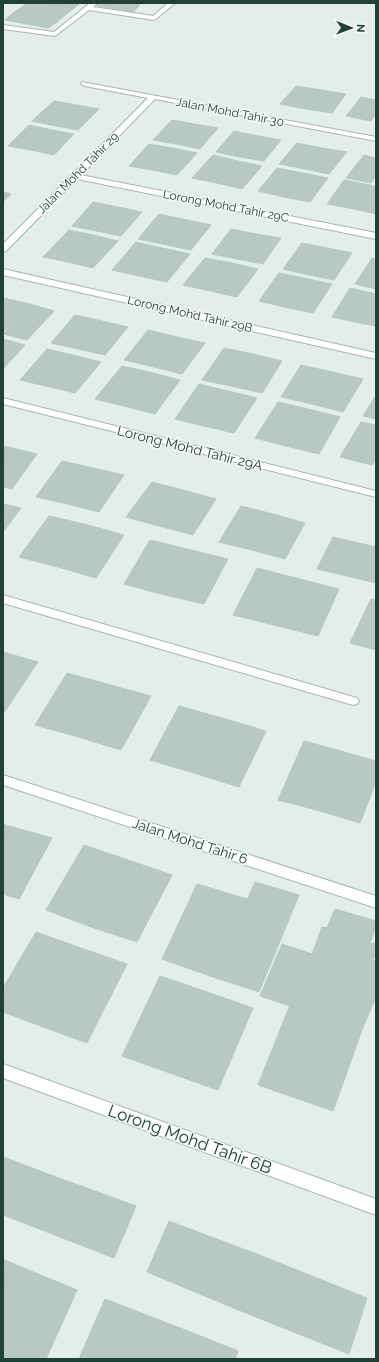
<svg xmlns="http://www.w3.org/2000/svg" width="379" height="1362" viewBox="0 0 379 1362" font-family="Raleway,sans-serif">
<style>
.building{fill:#b8c9c1;stroke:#b5c8bf}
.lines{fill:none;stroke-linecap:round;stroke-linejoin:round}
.service-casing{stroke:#a5b7af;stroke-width:2}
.minor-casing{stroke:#a5b7af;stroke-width:2}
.service{fill:#fff;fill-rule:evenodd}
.minor{fill:#fff;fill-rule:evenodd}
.labels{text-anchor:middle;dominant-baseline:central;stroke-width:3;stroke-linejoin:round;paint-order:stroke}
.far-street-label{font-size:12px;fill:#224136;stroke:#f4faf7}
.street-label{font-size:14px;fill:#224136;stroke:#f4faf7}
.near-street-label{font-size:17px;fill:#224136;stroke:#f4faf7}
</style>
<rect width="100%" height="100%" fill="#e3eee8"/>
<path class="building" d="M27,3h16l30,6 -8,6 -43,-8z
M43,3h37l-7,6z
M97,3h30l13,2 -7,7 -39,-7z
M22,7l43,8 -8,7 -44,-9z
M13,13l44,9 -9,6 -43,-8z
M296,86l25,4 -15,19 -26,-5z
M321,90l25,4 -14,19 -26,-4z
M361,97l15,3v14l-5,7 -25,-5z
M54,101l23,4 -21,21 -24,-5z
M77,105l22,4 -21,21 -22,-4z
M172,120l22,4 -18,20 -23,-4z
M194,124l24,4 -18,21 -24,-5z
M29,125l23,5 -21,20 -23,-4z
M52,130l22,4 -20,21 -23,-5z
M234,131l24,5 -18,21 -24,-5z
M258,136l23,4 -17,21 -24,-4z
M297,143l25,5 -17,21 -26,-5z
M149,144l23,4 -20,22 -23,-4z
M172,148l25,5 -20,22 -25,-5z
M322,148l25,4 -18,22 -24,-5z
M213,155l25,6 -21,22 -25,-5z
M364,155l12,3v18l-5,7 -25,-5z
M238,161l24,5 -20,23 -25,-6z
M277,168l25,5 -18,24 -26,-6z
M302,173l26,5 -18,24 -26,-5z
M344,180l26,5 -16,24 -27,-5z
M370,185l6,2v27l-22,-5z
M3,192l8,2 -8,8z
M93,202l25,5 -21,24 -25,-5z
M118,207l24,5 -21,24 -24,-5z
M159,214l28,6 -20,25 -29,-6z
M187,220l24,5 -20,25 -24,-5z
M231,229l25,5 -19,25 -25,-5z
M69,230l24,5 -25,27 -25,-5z
M256,234l25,4 -18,26 -26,-5z
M93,235l25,6 -25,27 -25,-6z
M136,242l26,6 -23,28 -27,-6z
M302,243l25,5 -18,27 -26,-6z
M162,248l28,6 -23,28 -28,-6z
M327,248l25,5 -18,27 -25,-5z
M205,258l27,5 -21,28 -28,-6z
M372,258l4,1v30l-21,-5z
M232,263l26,6 -21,28 -26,-6z
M279,273l25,5 -20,29 -25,-6z
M304,278l28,6 -19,29 -29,-6z
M350,288l26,6v4l-16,25 -28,-6z
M3,298l27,6 -27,28z
M376,298v28l-16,-3z
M30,304l24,7 -27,29 -24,-6z
M75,315l27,6 -24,28 -27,-6z
M102,321l26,6 -23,28 -27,-6z
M148,330l29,7 -23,30 -30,-7z
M177,337l28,6 -23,31 -28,-7z
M3,339l22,6 -22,24z
M224,348l29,6 -22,32 -29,-6z
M47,349l26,6 -27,31 -26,-6z
M253,354l29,7 -20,32 -31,-7z
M73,355l28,7 -26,31 -29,-7z
M301,365l31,7 -20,32 -31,-7z
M122,366l27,6 -25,34 -29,-7z
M149,372l31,8 -25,34 -31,-8z
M332,372l31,7 -20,33 -31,-8z
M199,384l29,7 -24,35 -29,-7z
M228,391l29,7 -23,35 -30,-7z
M376,395v24l-13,-3z
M278,402l30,7 -22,37 -31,-8z
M308,409l32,8 -21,37 -33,-8z
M361,422l15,3v33l-4,7 -32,-8z
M4,446l33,8 -25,35 -9,-2z
M62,461l31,7 -25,36 -32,-7z
M93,468l31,7 -25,37 -31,-8z
M152,482l31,8 -24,36 -33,-9z
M183,490l33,9 -23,36 -34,-9z
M3,504l18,4 -18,24z
M241,506l32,8 -21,36 -33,-8z
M273,514l32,9 -20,36 -33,-9z
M49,516l39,9 -30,42 -39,-10z
M88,525l36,10 -28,43 -38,-11z
M333,537l43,10v7l-12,26 -47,-11z
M150,540l37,9 -26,45 -37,-10z
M187,549l41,10 -24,45 -43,-10z
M376,554v29l-12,-3z
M257,568l39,10 -22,47 -41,-10z
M296,578l43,11 -21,47 -44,-11z
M371,599l5,1v50l-26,-7z
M3,652l35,10 -35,52z
M67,673l40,11 -32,52 -40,-11z
M107,684l44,12 -30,54 -46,-14z
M179,706l43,12 -28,55 -44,-13z
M222,718l44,13 -27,56 -45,-14z
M304,741l33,9 -24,59 -35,-9z
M337,750l39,11v21l-16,41 -47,-14z
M3,824l6,2 -6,11z
M9,826l43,12 -33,61 -16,-5v-57z
M84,845l44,15 -37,67 -45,-17z
M128,860l44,15 -35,67 -46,-15z
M255,882l44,13 -40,97 -46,-15z
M197,884l50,15 -34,78 -51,-18z
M335,909l41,12v6l-6,16 6,1v9l-3,7 3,1v36l-14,33 -102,-34 22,-52 30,10 10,-27 5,1z
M36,932l42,15 -43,77 -32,-12v-24z
M78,947l49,17 -40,79 -52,-19z
M160,976l44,15 -37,81 -45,-16z
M204,991l49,17 -35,82 -51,-18z
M290,1005l72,25 -29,81 -75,-26z
M3,1157l45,17 -24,49 -21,-8z
M48,1174l88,32 -22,52 -90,-35z
M169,1221l93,35 -21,55 -94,-39z
M262,1256l105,42 -18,56 -108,-43z
M3,1259l11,5 -11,22z
M14,1264l63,26 -31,69h-43v-73z
M105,1299l70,27 -13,33h-83z
M175,1326l63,25 -3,8h-73z"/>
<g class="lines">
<defs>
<path id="service" d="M90,3h7l-4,4 61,9 3,2 -3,2 -65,-10 -34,26 -52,-7v-4l51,7z"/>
<path id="minor" d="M168,3h7l-19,16h-4v-2z
M82,82l294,55v4l-221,-42 -74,76 295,58v6l-299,-60 -71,72 -3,1v-8l145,-146 -63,-12 -4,-2z
M3,269l373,84v6l-373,-84z
M3,398l373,93v6l-373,-93z
M3,595l354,103 2,3 -2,3 -4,1 -350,-102z
M3,775l373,121v12l-373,-123z
M3,1064l373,135v16l-373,-137z"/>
</defs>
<use href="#service" class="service-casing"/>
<use href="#minor" class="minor-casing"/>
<use href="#service" class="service"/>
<use href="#minor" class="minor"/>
</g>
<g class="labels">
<g class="far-street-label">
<text transform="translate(230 112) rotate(11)">Jalan Mohd Tahir 30</text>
<text transform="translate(78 173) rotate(-45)">Jalan Mohd Tahir 29</text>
<text transform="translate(226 206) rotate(11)">Lorong Mohd Tahir 29C</text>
<text transform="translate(190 314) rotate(13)">Lorong Mohd Tahir 29B</text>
</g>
<g class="street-label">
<text transform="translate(190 448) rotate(14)">Lorong Mohd Tahir 29A</text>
<text transform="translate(190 841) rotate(18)">Jalan Mohd Tahir 6</text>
</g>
<g class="near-street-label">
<text transform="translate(190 1139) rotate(20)">Lorong Mohd Tahir 6B</text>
</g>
</g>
<rect width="379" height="1362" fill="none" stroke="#224136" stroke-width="8"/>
<g transform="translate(351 28) rotate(91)" stroke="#f4faf7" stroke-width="3" paint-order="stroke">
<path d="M0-3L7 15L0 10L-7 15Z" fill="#224136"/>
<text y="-6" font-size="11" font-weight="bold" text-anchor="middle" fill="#224136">N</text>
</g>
</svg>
